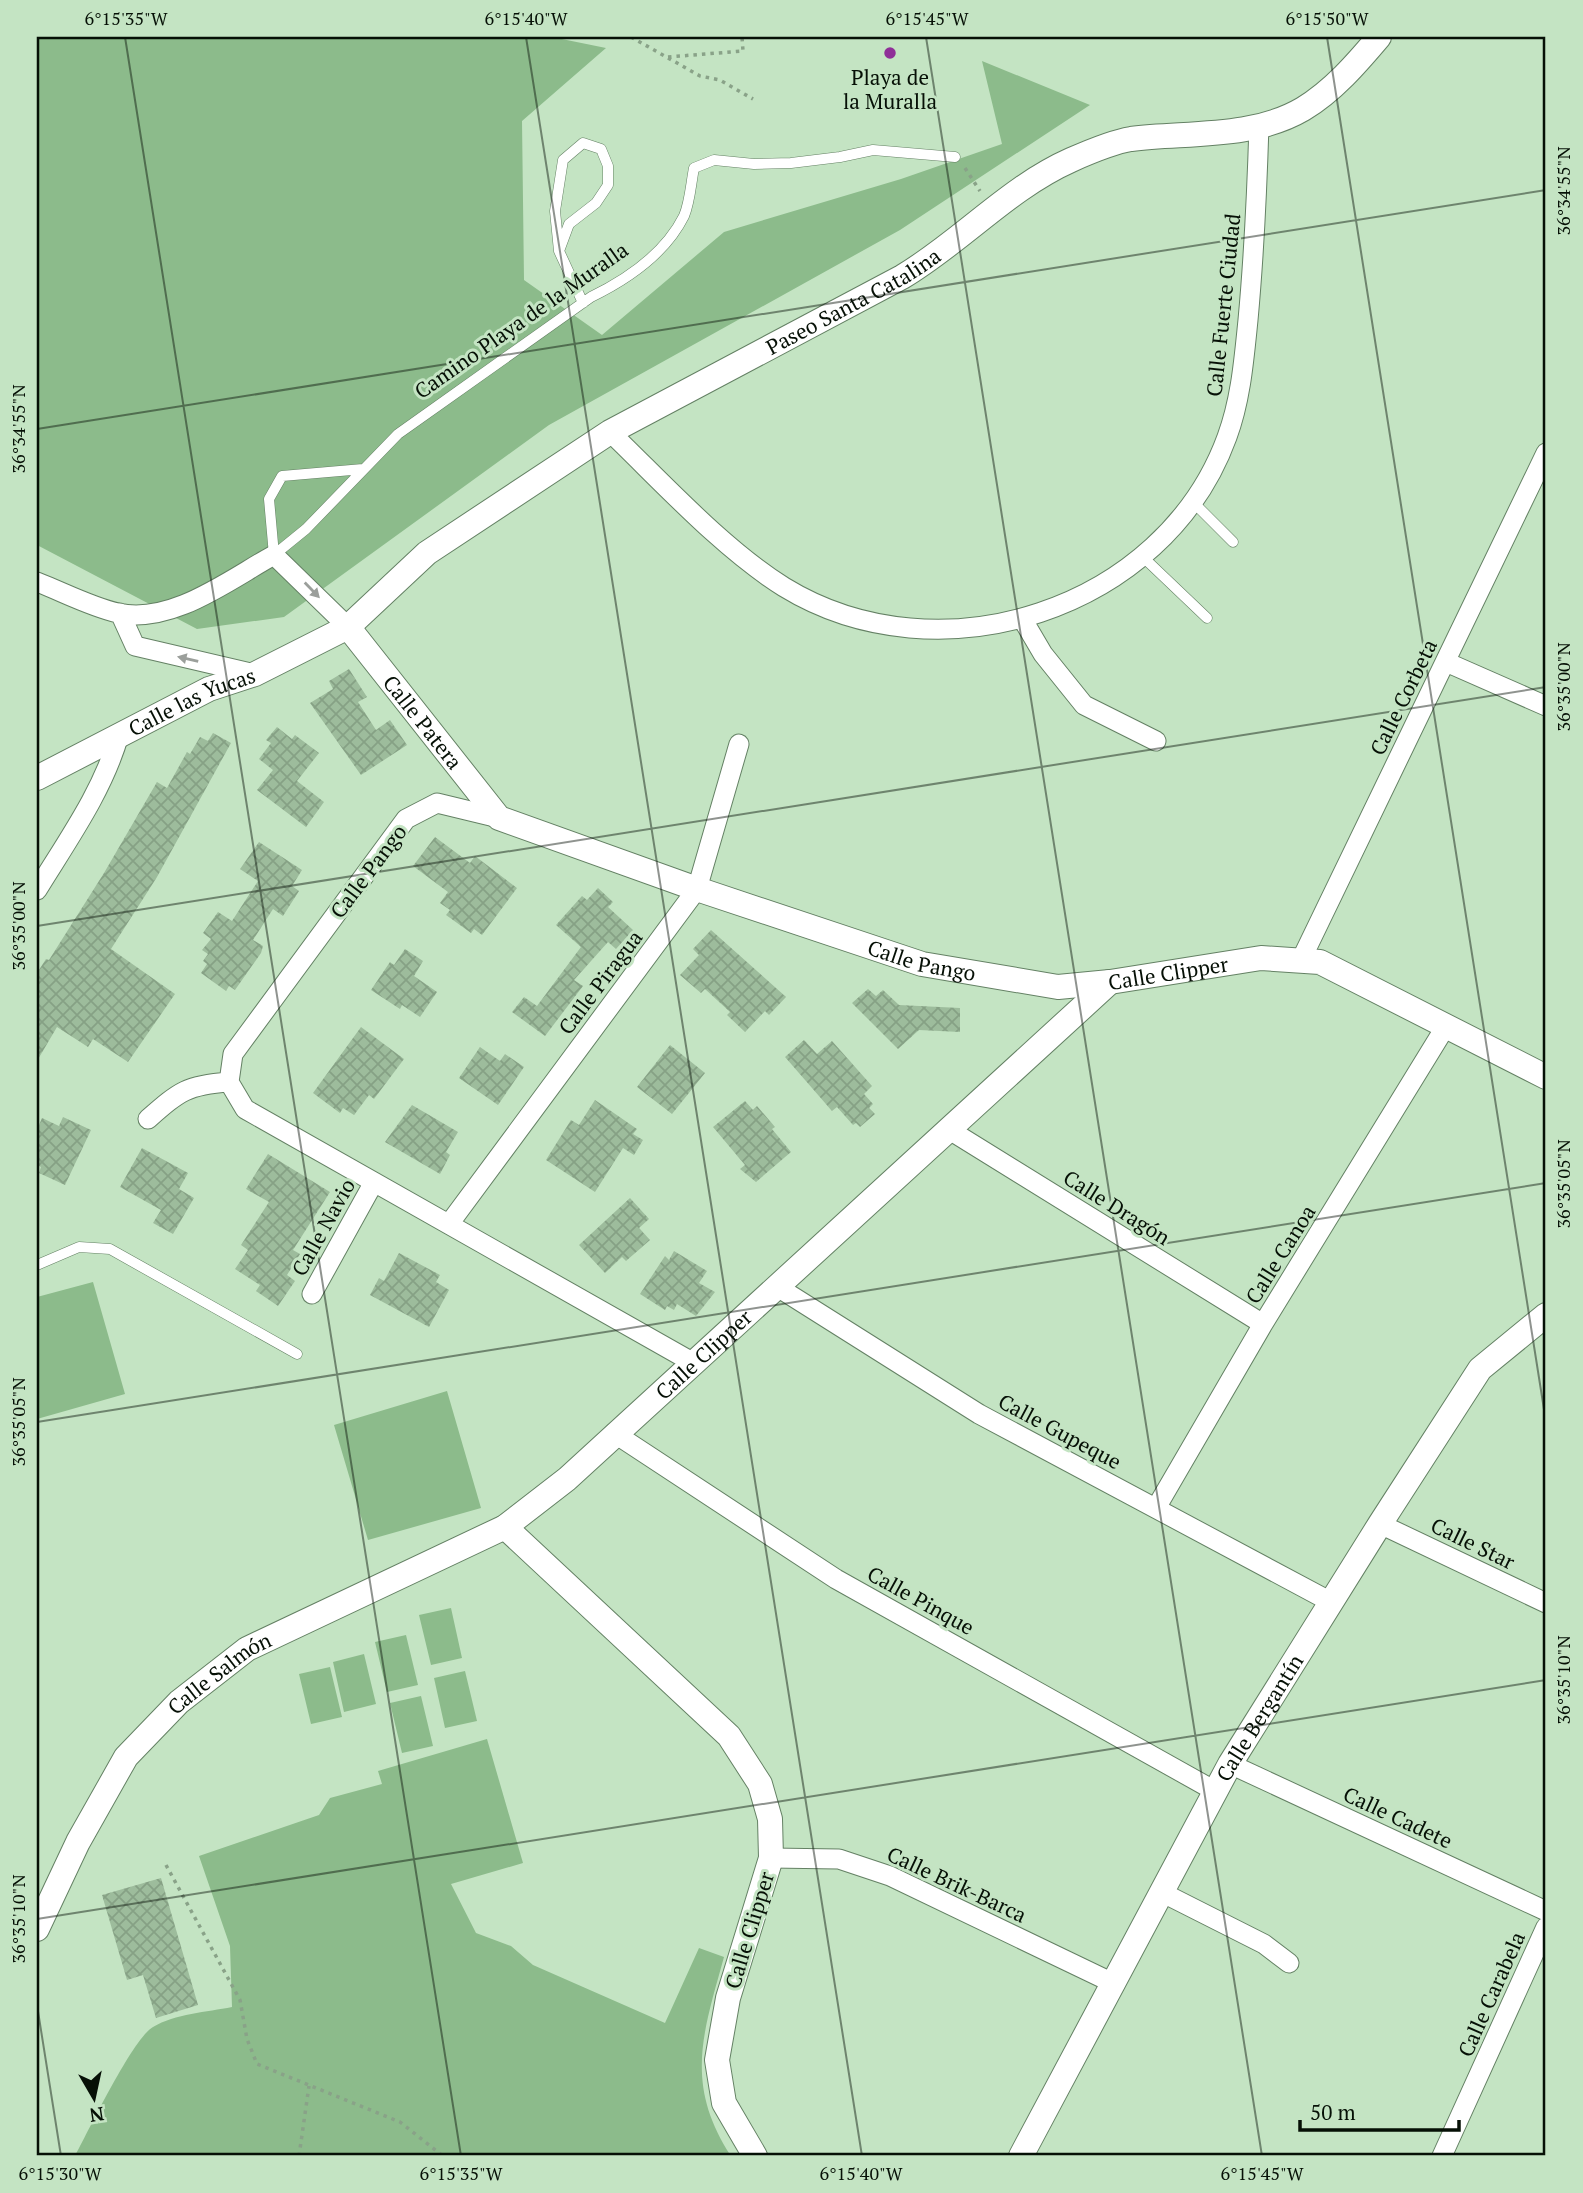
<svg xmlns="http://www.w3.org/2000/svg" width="1583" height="2193" viewBox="0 0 1583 2193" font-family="'PT Serif',serif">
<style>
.green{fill:#8cbb8b}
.building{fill:url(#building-cross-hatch)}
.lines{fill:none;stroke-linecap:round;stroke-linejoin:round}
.service-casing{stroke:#648164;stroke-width:11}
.minor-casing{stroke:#648164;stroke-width:21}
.tertiary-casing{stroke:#648164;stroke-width:26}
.path{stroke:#89a288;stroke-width:3.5;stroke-dasharray:3.5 5;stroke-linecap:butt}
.service{stroke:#fff;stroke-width:10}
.minor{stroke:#fff;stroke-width:19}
.tertiary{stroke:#fff;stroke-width:24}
.oneway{fill:#9b9f9b}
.ticks{fill:none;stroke:#061006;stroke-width:2;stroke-opacity:0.45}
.poi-dot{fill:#8f2f98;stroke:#c4e4c3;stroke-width:2.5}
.labels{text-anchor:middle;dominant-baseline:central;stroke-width:6;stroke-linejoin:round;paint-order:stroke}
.poi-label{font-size:21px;fill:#061006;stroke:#c4e4c3}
.street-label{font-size:21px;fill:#061006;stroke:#c4e4c3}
.neatline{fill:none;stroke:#061006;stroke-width:2.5}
.ticks-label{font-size:18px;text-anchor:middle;fill:#061006}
</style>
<defs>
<pattern id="building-cross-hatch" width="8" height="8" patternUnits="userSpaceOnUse" patternTransform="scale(1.75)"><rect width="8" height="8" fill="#9dbc9c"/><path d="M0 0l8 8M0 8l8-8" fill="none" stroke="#86a185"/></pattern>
</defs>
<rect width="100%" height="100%" fill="#c4e4c3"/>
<path class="green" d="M37,37h515l54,11 -84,73 2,159 78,55 122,-103 177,-53 101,-35 -20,-83 108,44 -190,125 -351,195 -265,192 -87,12 -160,-84z
M93,1282l32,112 -88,25v-122z
M447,1391l34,117 -113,32 -34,-115z
M451,1608l11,50 -31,7 -12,-50z
M406,1635l12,50 -31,7 -12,-50z
M364,1654l12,50 -32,8 -11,-50z
M330,1667l12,50 -31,7 -12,-50z
M465,1671l12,50 -32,7 -11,-50z
M421,1696l12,50 -31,7 -12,-50z
M487,1739l36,124 -72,21 25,49 35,13 22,19 132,58 34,-75 25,9c-21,76 -40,127 7,199h-656c13,-24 58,-118 78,-129 22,-13 54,-15 79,-20l-2,-61 -31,-90 120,-41 11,-17 52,-14 -4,-13z"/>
<path class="building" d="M349,669l18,28 -9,5 18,28 14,-10 17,25 -46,30 -51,-72 23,-14 -4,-8z
M277,727l15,12 3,-4 24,18 -22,28 27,21 -18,25 -49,-37 16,-20 -14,-11 12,-16 -5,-3z
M213,733l18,10 -74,134 -46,72 64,45 -47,68 -35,-23 -5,8 -31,-20 -20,34v-88l9,-14 3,1 55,-87 53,-91 10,6 20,-36 3,2 10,-17 8,4z
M435,837l35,26 5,-7 42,32 -35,47 -8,-6 -3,4 -25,-18 4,-5 -10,-7 8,-11 -35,-26z
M259,842l43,28 -10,16 7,5 -16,25 -10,-7 -20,31 10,6 -2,7 -26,37 -6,-4 -3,5 -25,-18 6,-9 -4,-3 5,-7 -6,-4 9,-11 -8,-6 15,-21 14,9 26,-40 -18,-12z
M598,888l15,14 -5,5 25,23 -17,19 -8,-7 -34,38 9,6 -38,50 -33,-24 12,-15 13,9 44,-59 -25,-22 26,-29 5,4z
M711,930l75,67 -17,18 -4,-4 -20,21 -18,-17 3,-3 -25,-23 -4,4 -21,-18 19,-20 -6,-6z
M405,949l18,12 -9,15 23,16 -17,25 -18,-12 -2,4 -29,-19 19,-28 4,3z
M868,989l8,7 7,-6 16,15 61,3v24l-41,-2 -21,19 -46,-46z
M361,1027l43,32 -30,40 -5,-4 -15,20 -11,-7 -3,5 -27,-20z
M804,1040l13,14 15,-13 40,45 -8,8 9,10 -4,4 6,6 -15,13 -4,-4 -3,2 -16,-18 -5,4 -47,-54z
M670,1045l35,28 -33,41 -35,-27z
M480,1047l20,14 5,-7 19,13 -26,38 -39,-27z
M595,1100l42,29 -4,5 10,6 -9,15 -11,-7 -28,44 -49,-32 25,-40 8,5z
M745,1101l8,9 4,-4 18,21 -3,2 19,23 -35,30 -16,-13 5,-4 -32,-38z
M412,1105l46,27 -12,20 4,3 -10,19 -55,-32z
M63,1117l28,13 -26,55 -26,-12 2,-6 -4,-2v-35l5,-12 17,8z
M142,1148l46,25 -9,16 15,9 -21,36 -20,-11 8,-13 -41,-23z
M268,1154l62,38 -37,58 7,4 -13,21 8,6 -17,25 -22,-15 4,-6 -25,-16 13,-19 -7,-5 28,-43 -23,-13z
M630,1198l19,21 -10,9 11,12 -24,21 -4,-4 -17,16 -26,-28z
M674,1251l33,20 -8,12 16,9 -19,24 -19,-12 -3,6 -7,-4 -2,4 -25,-16 25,-38 4,4z
M399,1253l41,22 -4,7 13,8 -20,37 -59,-32 9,-17 5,3z
M161,1878l37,127 -42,13 -13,-43 -16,5 -25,-85z"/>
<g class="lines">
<defs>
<path id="service" d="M559,251l10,-27 27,-21 12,-18v-19l-7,-17 -18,-6 -20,17 -8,51 4,40 24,52
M1194,503l39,39
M274,555l32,-26 92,-95 193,-137c37,-18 74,-43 93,-81 6,-14 7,-33 10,-48l20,-8 40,4 37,-1 49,-6 33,-7 82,7
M274,555l-5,-56 13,-23 81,-7
M1143,557l64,61
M37,1265l42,-18 31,2 187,105"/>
<path id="minor" d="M610,432c52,50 113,117 174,155 155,95 380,23 443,-150 14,-38 17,-78 21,-117 6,-65 9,-130 11,-195
M37,582c26,10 54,25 81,31 54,12 112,-34 156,-58l74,72
M120,613l15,33 120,28
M1023,620l20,34 41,51 72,36
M1446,662l100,44
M499,818l-62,-15 -31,16 -173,235 -4,28 16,27 447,253
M37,890c30,-49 66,-99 82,-155
M1301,960l245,-507
M148,1119c32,-28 39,-34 81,-37
M948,1129l315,195
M449,1224l248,-335 42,-145
M776,1286l203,128 352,188
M312,1294l62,-112
M614,1433l222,146 379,212
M1156,1508l107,-184 183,-298
M1380,1524l166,79
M1230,1764l316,147
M771,1858l68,1 51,17 225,108
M1163,1893l101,51 25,19
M1442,2156l104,-229"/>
<g id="tertiary">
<path id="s1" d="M348,627l151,191 198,71 225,75 136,23 52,-5 151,-24 59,4 226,115"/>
<path id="s2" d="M37,778l172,-89 46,-15 93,-47 79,-74 183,-121 292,-155c59,-35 106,-89 169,-117 18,-8 41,-18 60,-21 56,-7 121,0 172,-30 30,-18 54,-46 76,-72"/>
<path d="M505,1527l224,209 31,48 10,35 1,39 -43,140 -11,62 7,43 31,53"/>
<path id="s3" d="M37,1929l41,-87 48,-85 53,-55 68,-53 258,-122 62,-48 543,-497"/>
<path id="s4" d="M1021,2156l209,-392 150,-240 100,-155 66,-54"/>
</g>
</defs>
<use href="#service" class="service-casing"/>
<use href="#minor" class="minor-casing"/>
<use href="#tertiary" class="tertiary-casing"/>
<path class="path" d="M631,37l69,39 20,4 33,19
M668,57l75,-6 -1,-14
M965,168l15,23
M166,1865l74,135 7,39 10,25 143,58 43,34
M299,2156l10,-70"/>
<use href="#service" class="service"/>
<use href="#minor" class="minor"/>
<use href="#tertiary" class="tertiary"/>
</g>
<defs><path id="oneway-solid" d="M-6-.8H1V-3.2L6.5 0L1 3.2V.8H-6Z" transform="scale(1.75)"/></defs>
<g class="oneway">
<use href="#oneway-solid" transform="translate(312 590) rotate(46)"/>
<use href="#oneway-solid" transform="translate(188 659) rotate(-167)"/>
</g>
<path class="ticks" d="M125,37l336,2119M526,37l336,2119M926,37l336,2119M1327,37l219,1385M37,429l1509,-239M37,926l1509,-239M37,1422l1509,-239M37,1919l1509,-239M37,2005l24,151"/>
<circle class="poi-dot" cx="890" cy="53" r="7"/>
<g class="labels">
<g class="poi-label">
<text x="890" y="77">Playa de<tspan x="890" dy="24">la Muralla</tspan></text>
</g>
<g class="street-label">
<text stroke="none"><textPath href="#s2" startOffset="950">Paseo Santa Catalina</textPath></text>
<text transform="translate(1223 305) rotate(-84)">Calle Fuerte Ciudad</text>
<text transform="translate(521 320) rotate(-35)">Camino Playa de la Muralla</text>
<text transform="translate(1403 697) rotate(-64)">Calle Corbeta</text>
<text stroke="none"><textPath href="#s2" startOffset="173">Calle las Yucas</textPath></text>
<text stroke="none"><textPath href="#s1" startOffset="121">Calle Patera</textPath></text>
<text transform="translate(368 871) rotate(-53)">Calle Pango</text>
<text stroke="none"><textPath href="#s1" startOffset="690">Calle Pango</textPath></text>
<text stroke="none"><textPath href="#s1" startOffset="940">Calle Clipper</textPath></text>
<text transform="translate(600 982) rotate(-53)">Calle Piragua</text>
<text transform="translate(1117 1207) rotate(32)">Calle Dragón</text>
<text transform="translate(323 1227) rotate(-61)">Calle Navio</text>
<text transform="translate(1280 1254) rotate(-58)">Calle Canoa</text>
<text stroke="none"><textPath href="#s3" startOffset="905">Calle Clipper</textPath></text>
<text transform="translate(1060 1431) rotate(28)">Calle Gupeque</text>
<text transform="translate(1473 1543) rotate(26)">Calle Star</text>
<text transform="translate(921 1600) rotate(29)">Calle Pinque</text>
<text stroke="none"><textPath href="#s3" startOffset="320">Calle Salmón</textPath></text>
<text stroke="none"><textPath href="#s4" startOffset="499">Calle Bergantín</textPath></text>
<text transform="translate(1398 1817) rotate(25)">Calle Cadete</text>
<text transform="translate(957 1884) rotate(25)">Calle Brik-Barca</text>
<text transform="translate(749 1930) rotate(-73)">Calle Clipper</text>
<text transform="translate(1491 1994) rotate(-66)">Calle Carabela</text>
</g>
</g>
<rect width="1583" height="2193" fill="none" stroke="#c4e4c3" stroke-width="77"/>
<g transform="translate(94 2098) rotate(171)" stroke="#c4e4c3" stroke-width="5" paint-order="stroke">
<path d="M0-5L12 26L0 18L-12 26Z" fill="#061006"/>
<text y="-10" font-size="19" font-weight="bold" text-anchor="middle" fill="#061006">N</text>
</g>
<path d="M1300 2120v10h159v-10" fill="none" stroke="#061006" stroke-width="3.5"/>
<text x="1310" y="2120" font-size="21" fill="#061006" stroke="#c4e4c3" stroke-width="5" paint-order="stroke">50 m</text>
<rect x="38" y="38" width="1506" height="2116" class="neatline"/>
<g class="ticks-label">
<text x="126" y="25">6°15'35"W</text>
<text x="526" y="25">6°15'40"W</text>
<text x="927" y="25">6°15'45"W</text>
<text x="1327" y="25">6°15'50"W</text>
<text transform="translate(1564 191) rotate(-90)" y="6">36°34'55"N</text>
<text transform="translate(19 429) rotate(-90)" y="6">36°34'55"N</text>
<text transform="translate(1564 687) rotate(-90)" y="6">36°35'00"N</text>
<text transform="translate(19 926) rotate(-90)" y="6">36°35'00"N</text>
<text transform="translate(1564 1184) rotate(-90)" y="6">36°35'05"N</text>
<text transform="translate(19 1422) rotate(-90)" y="6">36°35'05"N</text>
<text transform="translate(1564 1680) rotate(-90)" y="6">36°35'10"N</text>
<text transform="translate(19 1919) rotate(-90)" y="6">36°35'10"N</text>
<text x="60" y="2180">6°15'30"W</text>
<text x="461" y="2180">6°15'35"W</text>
<text x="861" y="2180">6°15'40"W</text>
<text x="1262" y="2180">6°15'45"W</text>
</g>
</svg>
